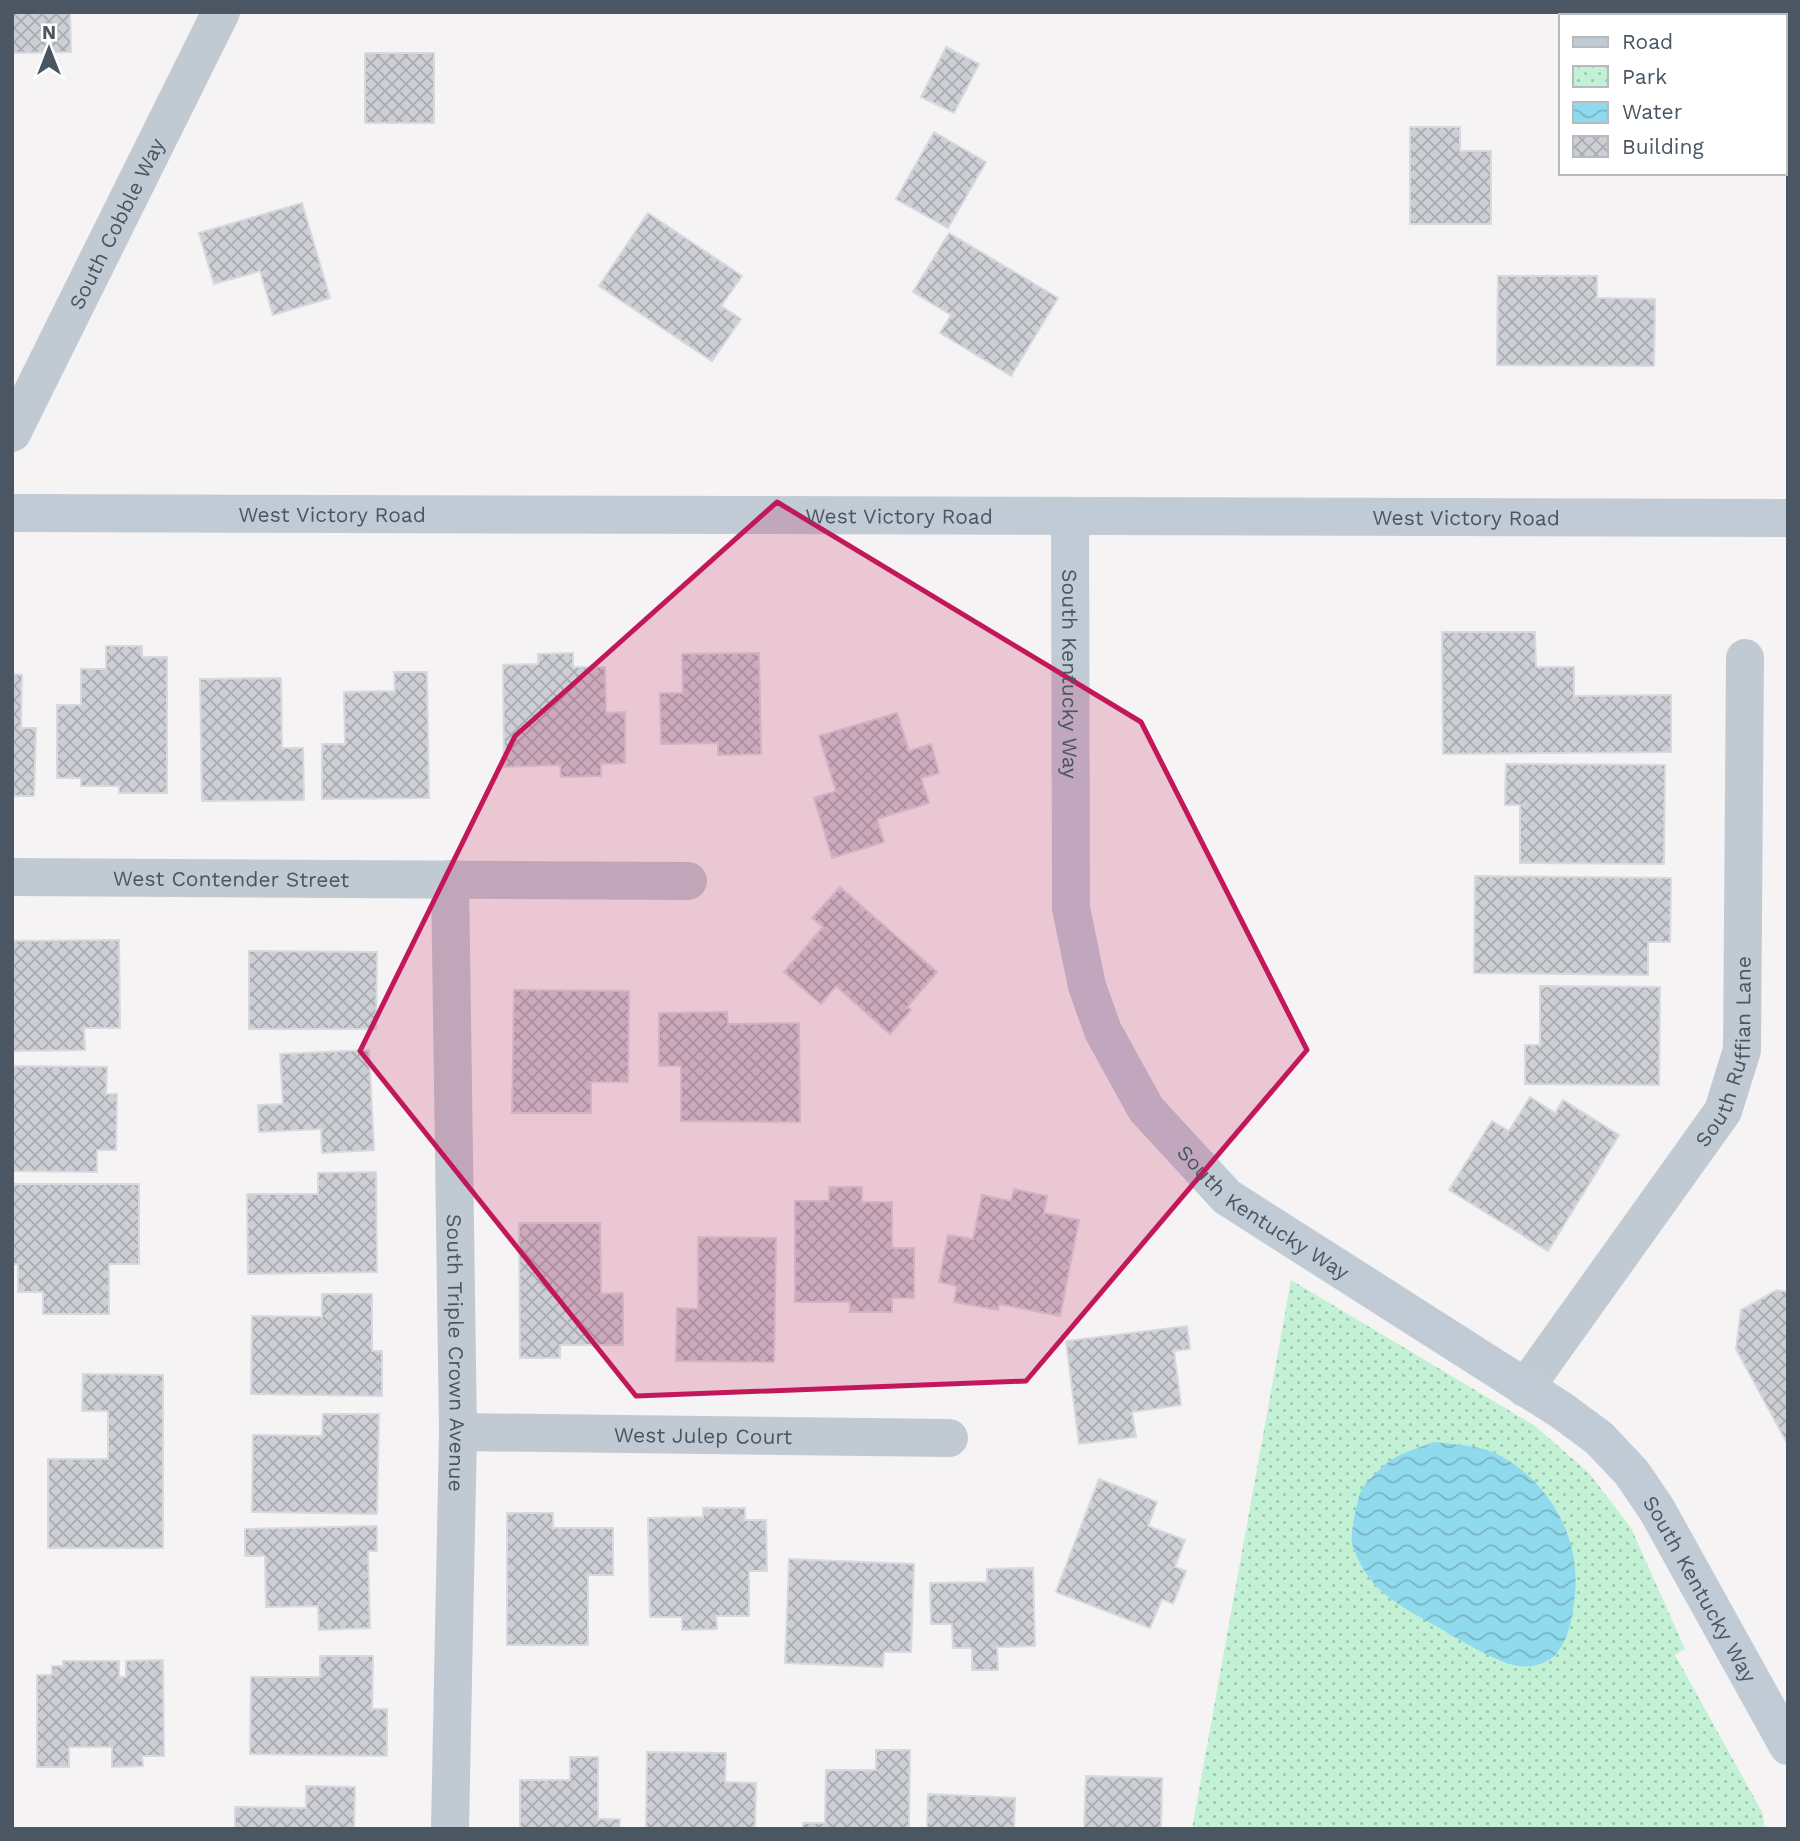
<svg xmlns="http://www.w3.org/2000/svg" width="1800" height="1841" viewBox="0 0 1800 1841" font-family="'Work Sans',sans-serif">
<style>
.park{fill:url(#park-dots)}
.water{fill:url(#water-waves)}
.building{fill:url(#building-cross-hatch);stroke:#d7d9de;stroke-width:2}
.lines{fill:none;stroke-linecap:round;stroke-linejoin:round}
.street{stroke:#c1cad2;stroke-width:38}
.secondary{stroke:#c1cbd6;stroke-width:38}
.marked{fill:#c2185b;fill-opacity:0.2;stroke:#c2185b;stroke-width:5;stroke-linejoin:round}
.labels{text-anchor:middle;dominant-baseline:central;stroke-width:6;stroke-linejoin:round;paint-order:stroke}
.street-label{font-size:21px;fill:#4a5661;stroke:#fff}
</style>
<defs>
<pattern id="park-dots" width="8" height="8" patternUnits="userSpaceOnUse" patternTransform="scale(1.75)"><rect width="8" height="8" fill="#c3f1d5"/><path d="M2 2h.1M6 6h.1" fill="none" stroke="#a0c6b0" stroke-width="1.8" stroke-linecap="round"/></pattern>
<pattern id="water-waves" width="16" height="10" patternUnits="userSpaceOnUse" patternTransform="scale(1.75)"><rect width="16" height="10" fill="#90daee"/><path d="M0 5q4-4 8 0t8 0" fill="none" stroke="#78b4c4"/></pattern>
<pattern id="building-cross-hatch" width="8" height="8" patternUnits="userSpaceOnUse" patternTransform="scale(1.75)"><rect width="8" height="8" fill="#cdcfd5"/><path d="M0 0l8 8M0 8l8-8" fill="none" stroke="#a8abb0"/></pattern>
</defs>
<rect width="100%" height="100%" fill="#f5f3f3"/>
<path class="park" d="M1291,1280l244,146 54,47 42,55 54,121 -10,6 87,157 3,17h-573z"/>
<path class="water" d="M1434,1442c23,3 47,3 67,14 55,31 84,92 72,153 -2,16 -6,31 -16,44 -9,11 -26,15 -39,13 -18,-2 -60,-27 -77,-37 -22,-13 -48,-25 -66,-44 -10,-12 -19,-27 -23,-42 -2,-8 5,-43 9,-52 2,-7 26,-29 33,-33 13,-7 27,-11 40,-16z"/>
<path class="building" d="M12,12h58l1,40 -59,1z
M946,47l33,17 -25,49 -33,-16z
M365,53h69v70h-69z
M1784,103h4v70h-4z
M1410,127h50v24h31v73h-81z
M934,132l52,30 -38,66 -52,-29z
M302,203l28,95 -57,17 -13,-44 -46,13 -15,-51z
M648,213l94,63 -21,30 20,13 -29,42 -113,-75z
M949,233l109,65 -47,78 -71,-43 11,-18 -38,-23z
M1498,276h99v22l58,1 -1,67 -157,-1z
M1442,632h93l1,35h38v29l97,-1v57l-228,2z
M106,646h36v11h25v136h-48v-7h-38v-8h-24v-73h24v-36h25z
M573,653v14h32l1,46 19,-1v51l-24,1v12l-40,1 -1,-12 -56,2 -1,-102 35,-1v-10z
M759,653l2,101 -43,1v-12l-57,1 -1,-51h23l-1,-39z
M394,672h33l2,126 -107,1v-55h23l-1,-52 51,-1z
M12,674l10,1 -1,53h15l-2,68h-22z
M281,678l1,70h21l1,52 -102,1 -2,-122z
M897,713l12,38 22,-7 8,29 -18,5 8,25 -52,16 7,23 -52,16 -18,-60 22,-7 -17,-55z
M1506,764l159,1 -1,99 -144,-1v-58h-15z
M1475,876l196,2 -1,64h-22v33l-174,-2z
M840,887l97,85 -30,35 4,3 -21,24 -54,-48 -15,18 -37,-32 39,-45 -11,-9z
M119,940l1,88h-36l1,22 -73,1v-110z
M249,951l128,1 -1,77h-127z
M1540,986l120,1 -1,98 -134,-1v-39h15z
M514,990l115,1 -1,91h-37v31h-79z
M727,1012l1,12 71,-1 1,99 -119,-1v-55h-22v-53z
M369,1050l5,100 -52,3 -1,-24 -62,3 -1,-27 25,-1 -3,-50z
M12,1066l95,1 -1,27h11l-1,56h-19v22l-85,-1z
M1530,1097l25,16 8,-13 56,35 -71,116 -99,-61 43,-69 17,10z
M376,1172l1,100 -129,2 -1,-80h71v-21z
M12,1184h127v80h-30v50h-66v-22h-25v-28h-6z
M829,1187h33v15h30v46h22v50h-22v14h-42v-10h-55v-101h34z
M1014,1189l33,7 -3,17 35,7 -19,96 -61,-12 -1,6 -44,-8 3,-16 -18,-4 9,-47 25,4 9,-44 29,6z
M519,1223h81l1,71 22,-1v52h-63v13h-40z
M698,1237l78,1 -2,124 -98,-1 1,-53 21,1z
M1777,1290l11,2v153l-52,-96 5,-39z
M322,1294h50v57h10v45l-131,-2 1,-78 70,1z
M1187,1326l3,23 -16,2 7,54 -49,7 4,25 -57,7 -13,-103z
M83,1374l80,1v173h-115v-89h60v-48h-26z
M323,1414h56l-2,100 -125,-2 1,-77 69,1z
M1099,1479l58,23 -9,24 37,14 -10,27 11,4 -13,33 -11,-5 -12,29 -94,-36z
M703,1508h42v12h21l1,51h-18v45h-33l1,13 -35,1v-13h-32l-2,-99 55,-1z
M507,1513h46v15h60v47h-25v70h-81z
M377,1526v25h-9l2,77 -51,2 -1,-24 -52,1 -1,-51h-20v-27z
M789,1559l125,5 -3,88h-27l-1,15 -98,-4z
M1033,1568l2,78 -38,1 1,23h-26v-22h-19l-1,-24h-21l-1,-41 57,-1v-13z
M320,1656h53l-1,53h15v47l-137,-2 1,-77h69z
M163,1660l1,96h-22l1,10 -31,1v-20h-43v20h-32v-92h15v-9h11v-5h56v16h7v-16z
M876,1750h34l-1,79h-106v-6h22l1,-53h50z
M647,1752l79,1 -1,29 31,1 -1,46h-109z
M570,1757h28v62h22l-1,10h-99v-49h50z
M1086,1776l76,2 -1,51h-77z
M306,1786l49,1 -1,42h-119v-22l71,1z
M928,1794l87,4 -1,31h-87z"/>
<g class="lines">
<g class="street">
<path id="s1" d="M12,433l209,-421"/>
<path id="s2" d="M12,877l676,4"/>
<path id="s3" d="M450,879l8,553 -8,397"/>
<path id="s4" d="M1525,1388l198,-277 19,-61 3,-392"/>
<path id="s5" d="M458,1432l491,6"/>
</g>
<g class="secondary">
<path id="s6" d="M12,513l1776,5"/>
<path id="s7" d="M1070,516l1,392 16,78 16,45 43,78 81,88 334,213 38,28 33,35 25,37 131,236"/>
</g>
</g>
<path class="marked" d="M777,502l364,220 166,328 -281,331 -390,15 -276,-345 155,-315z"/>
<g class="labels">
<g class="street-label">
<text stroke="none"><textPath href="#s1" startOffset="234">South Cobble Way</textPath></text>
<text stroke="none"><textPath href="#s6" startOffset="320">West Victory Road</textPath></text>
<text stroke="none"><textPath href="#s6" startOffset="887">West Victory Road</textPath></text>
<text stroke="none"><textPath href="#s6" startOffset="1454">West Victory Road</textPath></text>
<text stroke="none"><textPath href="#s7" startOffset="158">South Kentucky Way</textPath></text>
<text stroke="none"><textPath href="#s2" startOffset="219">West Contender Street</textPath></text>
<text stroke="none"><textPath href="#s4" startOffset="399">South Ruffian Lane</textPath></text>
<text stroke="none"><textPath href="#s7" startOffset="766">South Kentucky Way</textPath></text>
<text stroke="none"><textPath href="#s3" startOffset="474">South Triple Crown Avenue</textPath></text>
<text stroke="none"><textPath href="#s5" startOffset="245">West Julep Court</textPath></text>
<text stroke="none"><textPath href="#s7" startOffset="1354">South Kentucky Way</textPath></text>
</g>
</g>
<rect width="1800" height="1841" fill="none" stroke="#4a5661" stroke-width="28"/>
<rect x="1559" y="14" width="228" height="161" fill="#ffffff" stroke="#b7bbc0" stroke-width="2"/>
<rect x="1573" y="37" width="35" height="10" fill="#c1cbd6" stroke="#b7bbc0" stroke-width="2"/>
<text x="1622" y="49" font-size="21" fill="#4a5661">Road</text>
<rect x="1573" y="66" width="35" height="21" fill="url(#park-dots)" stroke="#b7bbc0" stroke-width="2"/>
<text x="1622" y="84" font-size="21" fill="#4a5661">Park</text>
<rect x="1573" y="102" width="35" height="21" fill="url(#water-waves)" stroke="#b7bbc0" stroke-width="2"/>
<text x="1622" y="119" font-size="21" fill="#4a5661">Water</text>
<rect x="1573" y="136" width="35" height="21" fill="url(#building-cross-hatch)" stroke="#b7bbc0" stroke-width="2"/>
<text x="1622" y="154" font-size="21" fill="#4a5661">Building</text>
<g transform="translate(49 49)" stroke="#ffffff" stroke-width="5" paint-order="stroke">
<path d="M0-5L12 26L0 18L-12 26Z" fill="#4a5661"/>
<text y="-10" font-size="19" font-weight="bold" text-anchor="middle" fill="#4a5661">N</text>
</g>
</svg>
